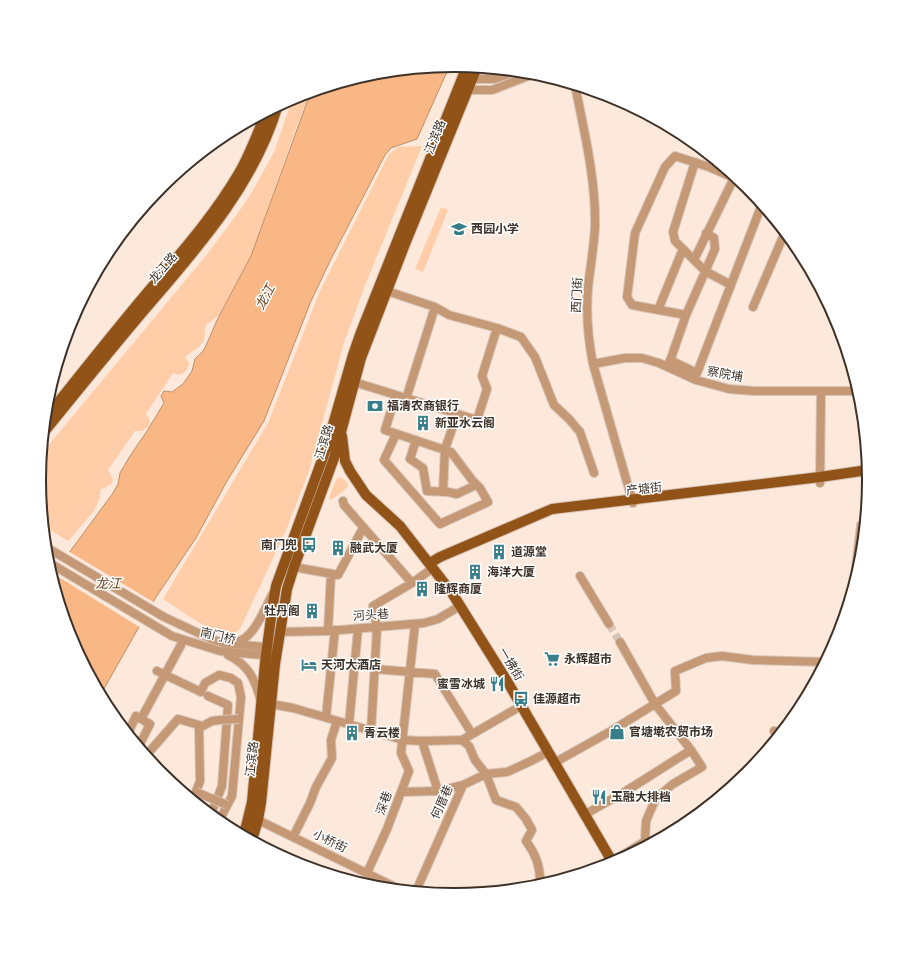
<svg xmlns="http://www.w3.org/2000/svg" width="908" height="959" viewBox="0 0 908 959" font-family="Arial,'Noto Sans SC',sans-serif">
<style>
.green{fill:#ffcea9}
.water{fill:#f8b785;stroke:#c08f69}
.pier{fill:#fce9db}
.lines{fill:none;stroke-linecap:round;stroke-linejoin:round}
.minor-tunnel{stroke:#d6c4b7;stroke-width:8;stroke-dasharray:8 4;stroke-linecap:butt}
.minor-casing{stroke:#d6c4b7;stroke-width:10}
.major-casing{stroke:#d6c4b7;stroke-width:12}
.minor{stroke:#c59876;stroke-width:8}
.major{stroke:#925318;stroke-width:10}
.minor-bridge-casing{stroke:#d6c4b7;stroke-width:10;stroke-linecap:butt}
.minor-bridge{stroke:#c59876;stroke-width:8}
.labels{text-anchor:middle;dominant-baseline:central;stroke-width:3;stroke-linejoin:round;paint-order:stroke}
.street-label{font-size:12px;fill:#3d3128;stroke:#fff}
.poi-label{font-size:12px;font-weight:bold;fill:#3d3128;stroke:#fff;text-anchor:start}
.water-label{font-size:13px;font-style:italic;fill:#6c411d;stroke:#fff}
.rim{fill:none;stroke:#3d3128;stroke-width:2}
</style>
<rect width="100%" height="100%" fill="#fce9db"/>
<path class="green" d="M313,91l-6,9 -10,25 -45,129 -33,61 -13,10 -2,15 -5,7 -14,10 4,6c-2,9 -7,14 -16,10l-27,41 4,7 -2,6 -6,4h-7l-27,39 5,9 -1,4 -7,5 -4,1 -2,10 -5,12 -26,30 -24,-15 -5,-47 3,-26 166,-200 32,-43 12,-18 22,-40 19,-55z
M422,146l-58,142 -20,55 -35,128 -22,57 -47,101c-1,1 -5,4 -5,4 -17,6 -58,-25 -72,-34l105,-176 52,-132 69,-137 9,-7z
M441,207l7,3 -25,62 -8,-3z
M337,478c6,-1 11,3 11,9l-14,11 -4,2 -1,-3z"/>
<path class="water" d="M450,65l-33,74 -26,9 -6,7 -54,104 -20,42 -47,120 -37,60 -31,57 -40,59 -55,97 -30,-56 -19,-62 61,-83 5,-9 2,-11 10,-17 17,-25 17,-28 -3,-7 3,-5 8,1 11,-8 9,-13 3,-12 9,-9 14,-32 33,-62 56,-154 8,-12 58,-18z"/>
<path class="pier" d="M68,551l87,52 -14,25 -89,-55z"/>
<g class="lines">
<path class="minor-tunnel" d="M609,624l11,18"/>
<defs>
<path id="minor" d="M467,79h27l23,-8
M575,85c9,46 21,94 20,142 -1,20 -5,41 -7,61 -2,25 0,51 5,76l40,139
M462,90h30l44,-17
M695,162l-22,70 2,9 30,30 26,14
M694,260l41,-84
M387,291l48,16 14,8 48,13 24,9 14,20 19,48 15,14 11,13 14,41
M753,307l32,-75
M658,310l25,-61
M686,315l-54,-10 -5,-8 8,-64 30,-66 10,-11 34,11 32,14
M670,360l27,13 65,-169
M593,364l32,-6h17l17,5 37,17 33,9 25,2h105
M669,364l17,-49 29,-66 -1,-11 -8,-5
M354,382l123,38 10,-31 -5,-13 15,-48
M406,399l29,-92
M396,434l-12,26 56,64 48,-22 -8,-14 -8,-8 -21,-28 -66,-22 11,-35
M416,440l-6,19 13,9 4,23 21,1 9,2 19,-9
M820,483l1,-92
M443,492l2,-43 12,-34
M343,501l1,4 68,78
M46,547l118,70 47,22 13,4 49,5
M48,562l124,74 48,15 52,5
M294,567l44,8 25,-47
M580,576l29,48
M854,584l7,-59 4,-1
M328,631l3,-57
M279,632l49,-1 96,-8 14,-4 22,-13
M235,642c18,-1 30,-34 38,-49
M620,642l35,62 36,46 11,17 -29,17 -17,14 -10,23 -1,20
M228,655c20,10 26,22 32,43
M375,669l60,5 37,60
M157,671l44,21 4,-9 14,-8 12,3 7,5 3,14 -9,99 -13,25
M208,696l20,9 -6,81 -11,28
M271,704l22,4 110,32 19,1 40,-1 59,-34
M326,717l9,-87
M141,719l40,-74
M349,724l9,-95
M199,728l13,-7 8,-1
M371,731l6,-103 -4,-22 39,-23 21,-15
M774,731l7,1
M128,733l8,-17 14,8 -11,22
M462,740l7,6 6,14 11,14 10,26 20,7 10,12 6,11 -6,11c10,13 15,27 14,44
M422,741l16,50
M148,757l2,-6 28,-32 21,6 1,56 -7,19
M554,763l57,-32 65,-40 -1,-20 31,-13 16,-2 31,4 72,2
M401,792l37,-1 25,-6
M584,815l42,-24 65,-41
M254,818l145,71
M293,837l17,-34 6,-16 16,-29 -1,-18 6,-19
M612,862l33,-21 6,1
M367,873l20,-44 22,-58 -8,-18 14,-129
M416,891l47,-106 23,-11 21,-2 24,-11 17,-9"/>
<path id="major" d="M45,419c27,-34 54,-68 82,-102 38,-47 81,-91 112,-144 11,-19 19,-40 27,-61
M44,432c30,-37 60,-74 91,-111 56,-66 117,-130 143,-216
M342,436l3,25 5,10 16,24 34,31 52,67 55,88 106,182
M430,563l10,-6 112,-48 268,-32 48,-7
M244,835l8,-33 13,-139 7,-53 4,-24 50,-137 27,-94 8,-23 106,-266
M252,840l6,-20 3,-17 14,-139 12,-75 7,-22 40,-109 27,-100 44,-114 72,-177"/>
</defs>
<use href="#minor" class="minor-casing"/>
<use href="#major" class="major-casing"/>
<use href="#minor" class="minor"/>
<use href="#major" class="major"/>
<defs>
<path id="minor-bridge" d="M220,720l19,-1
M196,792l31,13"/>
</defs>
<use href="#minor-bridge" class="minor-bridge-casing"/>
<use href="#minor-bridge" class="minor-bridge"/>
</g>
<defs>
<symbol id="school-bare" viewBox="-9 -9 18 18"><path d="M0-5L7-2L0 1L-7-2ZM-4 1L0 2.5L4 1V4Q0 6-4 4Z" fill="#397f8a" stroke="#fff" stroke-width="2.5" paint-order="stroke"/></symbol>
<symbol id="bank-bare" viewBox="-9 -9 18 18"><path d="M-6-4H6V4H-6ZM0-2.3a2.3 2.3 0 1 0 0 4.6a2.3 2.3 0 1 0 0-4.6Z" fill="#397f8a" stroke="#fff" stroke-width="2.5" paint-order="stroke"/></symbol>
<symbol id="building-bare" viewBox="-9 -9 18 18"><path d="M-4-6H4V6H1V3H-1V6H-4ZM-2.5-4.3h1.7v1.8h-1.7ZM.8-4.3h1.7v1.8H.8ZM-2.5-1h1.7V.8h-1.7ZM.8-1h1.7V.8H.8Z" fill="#397f8a" stroke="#fff" stroke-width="2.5" paint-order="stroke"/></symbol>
<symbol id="bus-bare" viewBox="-9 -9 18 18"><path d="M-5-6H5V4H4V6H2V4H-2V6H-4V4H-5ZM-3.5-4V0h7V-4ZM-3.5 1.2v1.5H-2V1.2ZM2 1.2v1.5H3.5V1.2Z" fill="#397f8a" stroke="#fff" stroke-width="2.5" paint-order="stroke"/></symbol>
<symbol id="supermarket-bare" viewBox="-9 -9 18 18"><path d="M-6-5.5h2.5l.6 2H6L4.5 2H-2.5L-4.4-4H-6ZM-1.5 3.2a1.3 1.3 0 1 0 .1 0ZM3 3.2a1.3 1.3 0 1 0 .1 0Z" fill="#397f8a" stroke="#fff" stroke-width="2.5" paint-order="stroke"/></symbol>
<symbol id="hotel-bare" viewBox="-9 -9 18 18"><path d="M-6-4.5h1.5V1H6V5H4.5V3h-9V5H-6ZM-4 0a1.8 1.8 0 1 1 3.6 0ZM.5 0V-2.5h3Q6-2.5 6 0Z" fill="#397f8a" stroke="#fff" stroke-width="2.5" paint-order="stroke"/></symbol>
<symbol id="restaurant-bare" viewBox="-9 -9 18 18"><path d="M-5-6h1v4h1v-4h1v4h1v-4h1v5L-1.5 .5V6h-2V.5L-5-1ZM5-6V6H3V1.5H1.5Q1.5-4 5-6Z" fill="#397f8a" stroke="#fff" stroke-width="2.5" paint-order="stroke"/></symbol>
<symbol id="shop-bare" viewBox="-9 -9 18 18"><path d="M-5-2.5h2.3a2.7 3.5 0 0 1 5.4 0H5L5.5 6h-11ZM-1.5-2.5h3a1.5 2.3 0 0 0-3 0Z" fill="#397f8a" stroke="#fff" stroke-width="2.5" paint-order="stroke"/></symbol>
</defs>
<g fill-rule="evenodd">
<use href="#school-bare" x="448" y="218" width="22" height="22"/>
<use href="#bank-bare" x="364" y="395" width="22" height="22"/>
<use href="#building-bare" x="412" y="412" width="22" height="22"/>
<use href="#bus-bare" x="298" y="534" width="22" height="22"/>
<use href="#building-bare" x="327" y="537" width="22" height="22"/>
<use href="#building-bare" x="488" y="541" width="22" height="22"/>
<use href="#building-bare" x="464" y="561" width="22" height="22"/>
<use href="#building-bare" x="411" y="578" width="22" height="22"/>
<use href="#building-bare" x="301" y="600" width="22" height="22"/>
<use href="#supermarket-bare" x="541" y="648" width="22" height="22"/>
<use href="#hotel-bare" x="298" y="654" width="22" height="22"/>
<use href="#restaurant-bare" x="486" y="673" width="22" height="22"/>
<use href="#bus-bare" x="510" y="688" width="22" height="22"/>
<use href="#shop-bare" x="606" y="721" width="22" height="22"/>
<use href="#building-bare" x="341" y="722" width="22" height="22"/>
<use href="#restaurant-bare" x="588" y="786" width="22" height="22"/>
</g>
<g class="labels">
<g class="street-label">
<text transform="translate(435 137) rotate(-68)">江滨路</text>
<text transform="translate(163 268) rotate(-49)">龙江路</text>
<text transform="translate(577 295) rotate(-87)">西门街</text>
<text transform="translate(725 374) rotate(10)">察院埔</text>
<text transform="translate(324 442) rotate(-73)">江滨路</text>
<text transform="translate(644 489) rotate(-6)">产塘街</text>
<text transform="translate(371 615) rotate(-4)">河头巷</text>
<text transform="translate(218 636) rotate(13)">南门桥</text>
<text transform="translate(511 664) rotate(59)">一拂街</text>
<text transform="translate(252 759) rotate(-84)">江滨路</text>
<text transform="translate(442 802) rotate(-66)">何厝巷</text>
<text transform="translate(384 803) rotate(-70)">深巷</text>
<text transform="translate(330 841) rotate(26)">小桥街</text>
</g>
<g class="poi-label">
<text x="471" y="229">西园小学</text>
<text x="387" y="406">福清农商银行</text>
<text x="435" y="423">新亚水云阁</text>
<text x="297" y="545" text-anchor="end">南门兜</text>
<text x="350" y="548">融武大厦</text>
<text x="511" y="552">道源堂</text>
<text x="487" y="572">海洋大厦</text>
<text x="434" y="589">隆辉商厦</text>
<text x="300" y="611" text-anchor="end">牡丹阁</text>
<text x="564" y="659">永辉超市</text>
<text x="321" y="665">天河大酒店</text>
<text x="485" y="684" text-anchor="end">蜜雪冰城</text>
<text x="533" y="699">佳源超市</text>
<text x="629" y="732">官塘墘农贸市场</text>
<text x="364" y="733">青云楼</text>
<text x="611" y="797">玉融大排档</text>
</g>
<g class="water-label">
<text transform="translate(265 297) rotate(-62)">龙江</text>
<text x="108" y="583">龙江</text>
</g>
</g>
<path d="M0 0H908V959H0ZM46 480a408 408 0 1 1 816 0a408 408 0 1 1-816 0Z" fill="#fff" fill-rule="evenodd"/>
<path class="rim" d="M46 480a408 408 0 1 1 816 0a408 408 0 1 1-816 0Z"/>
</svg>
